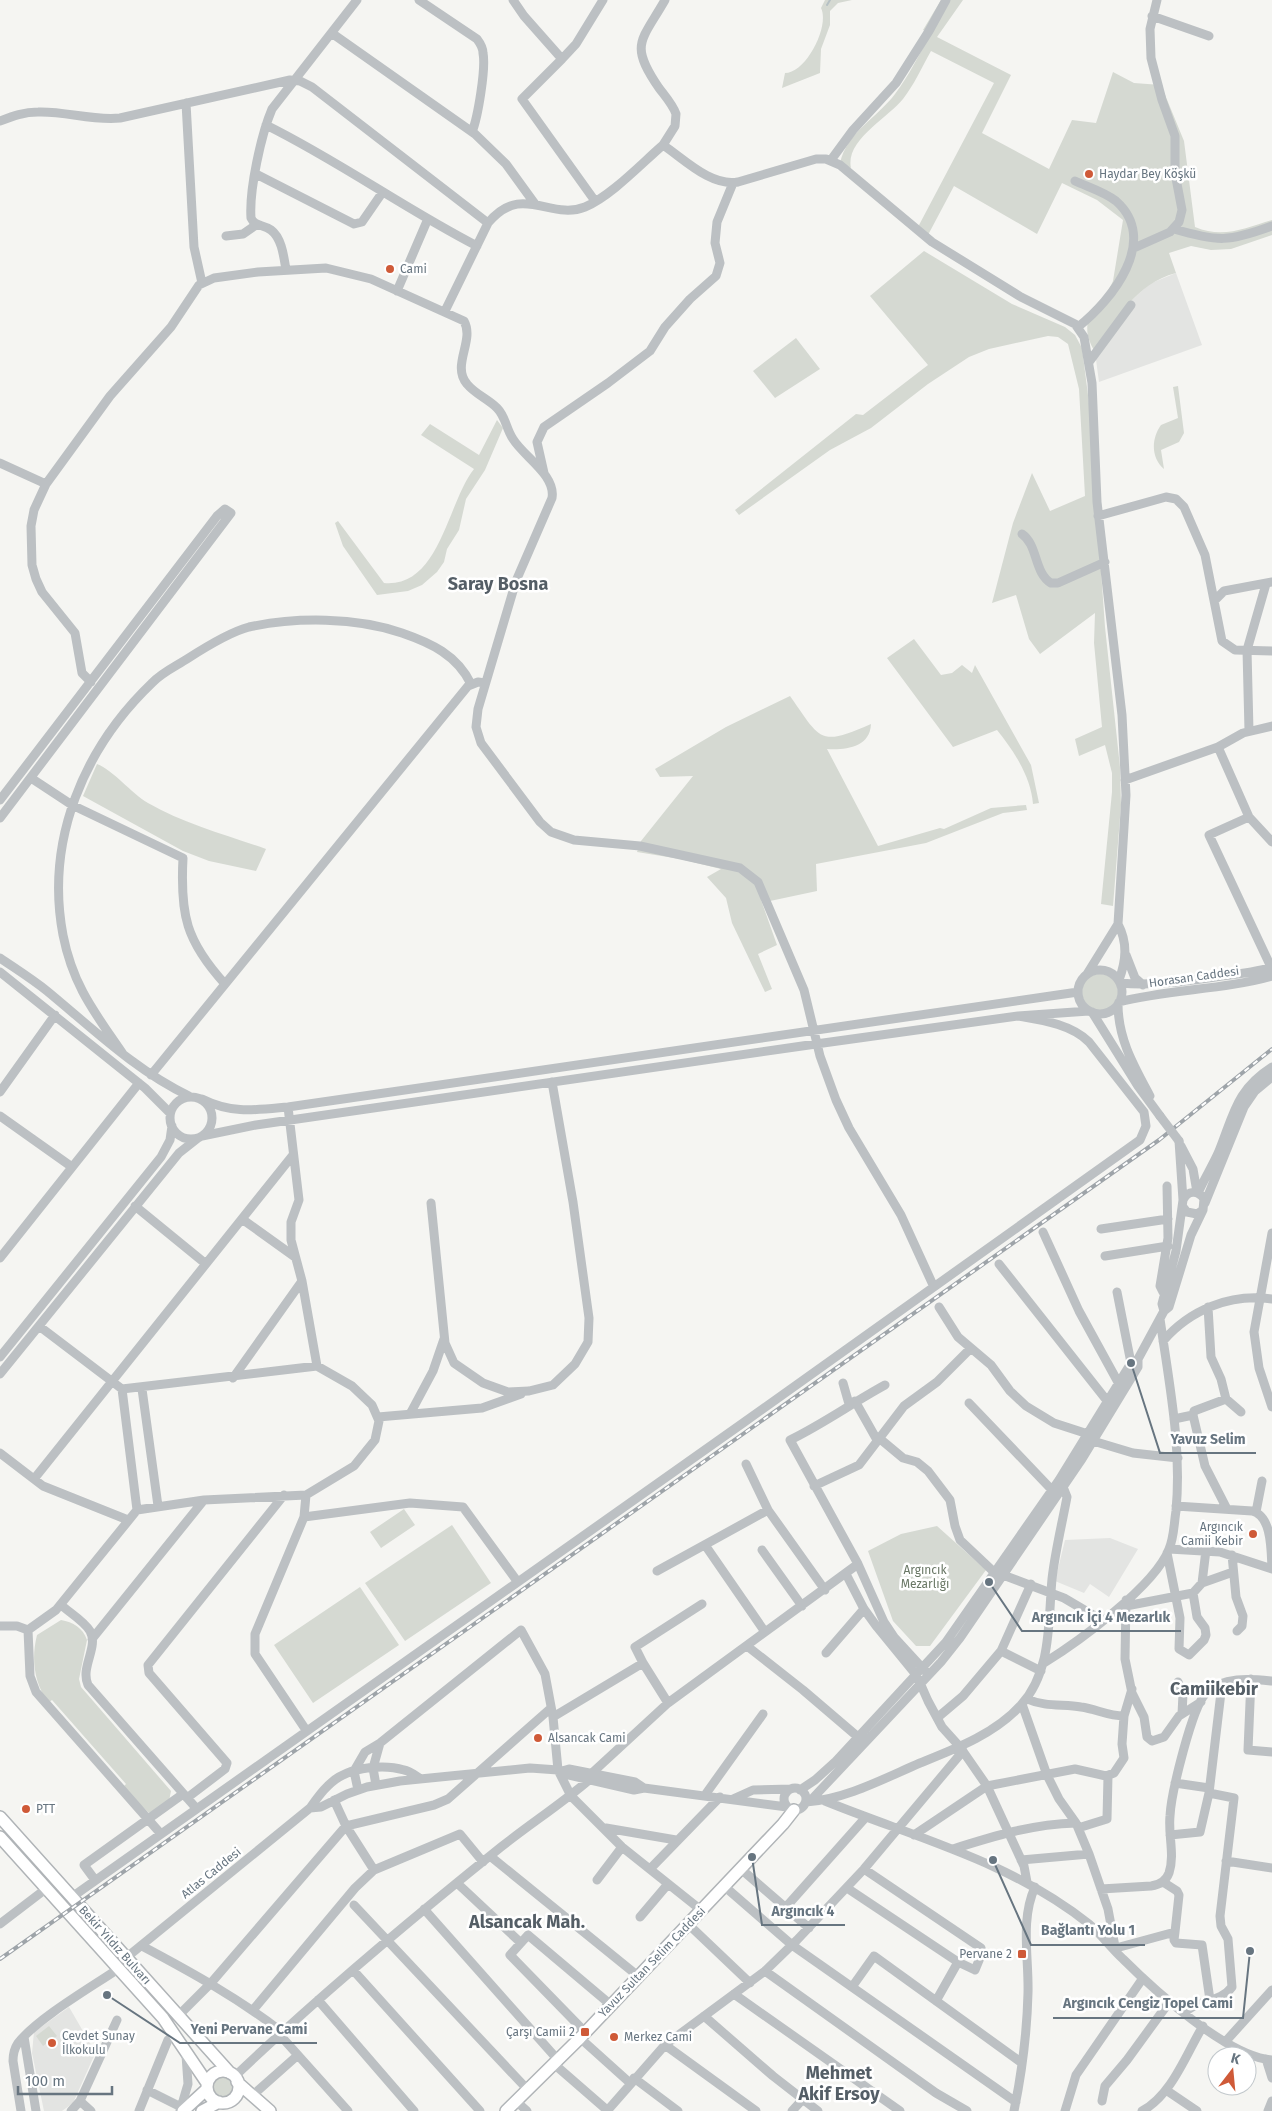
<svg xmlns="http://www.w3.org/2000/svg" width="1272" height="2111" viewBox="0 0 1272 2111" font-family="'Fira Sans',sans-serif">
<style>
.built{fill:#e3e4e2}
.green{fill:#d5d9d2}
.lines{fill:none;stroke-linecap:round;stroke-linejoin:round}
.stream{stroke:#b6c0c4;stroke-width:2}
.major-casing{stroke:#b0b4b7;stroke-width:14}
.minor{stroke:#bcc0c3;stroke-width:9}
.major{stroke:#fff;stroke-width:11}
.rail-casing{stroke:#9ea4a9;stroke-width:4}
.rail{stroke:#fff;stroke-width:2;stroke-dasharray:5.5;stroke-linecap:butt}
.minor-bridge{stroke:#bcc0c3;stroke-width:9}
.poi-dot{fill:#cf5a38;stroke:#fff;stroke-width:2}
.labels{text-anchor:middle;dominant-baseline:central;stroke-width:5;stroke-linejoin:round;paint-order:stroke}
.poi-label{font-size:12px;fill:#677580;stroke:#fff;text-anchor:start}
.street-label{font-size:12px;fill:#677580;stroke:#fff}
.park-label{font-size:12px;fill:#697765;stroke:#fff}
.district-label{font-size:18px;font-weight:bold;fill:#545e66;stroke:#fff}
.leader{fill:none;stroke:#677580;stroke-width:2}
.callout-dot{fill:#677580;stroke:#fff;stroke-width:2}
.callout-label{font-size:14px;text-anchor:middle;font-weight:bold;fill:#677580;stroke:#fff;stroke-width:5;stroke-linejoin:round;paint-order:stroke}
</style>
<rect width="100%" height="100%" fill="#f5f5f2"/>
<path class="built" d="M1176,273l26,72 -103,37 -4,-30 34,-49 20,-19z
M1110,1538l28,11 -29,48 -19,-13 -6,9 -29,-12 10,-41z
M69,2007l25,43v6l-21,47 -11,8h-18l-12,-58 2,-21z"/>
<path class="green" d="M825,0h27l-14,3 -8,8v14l-9,24 -1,24 -38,15 3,-15c21,0 45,-47 36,-65z
M941,0h22l-26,37 74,38 -29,58 67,36 23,-49 24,3 17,-51 21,11 27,2 23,56 11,86c28,12 50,1 77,-7v15l-41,14 -20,1 -20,-4 -22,7 7,20c-41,11 -59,46 -81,79 -21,-35 6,-43 18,-71l10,-61 -26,-20 -35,-17 -25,51 -83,-48 -26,49 -10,-8 76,-144 -63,-32c-9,16 -17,34 -28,48 -15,19 -58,41 -52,69l-11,-5c7,-31 37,-45 55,-69 14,-18 24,-40 36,-60l-8,-4z
M924,251l88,53 53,23 10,8 7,13 7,55 16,224 15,140 1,38 -8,101 -12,-2 11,-112v-19l-7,-28 -26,11 -4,-17 27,-12 -8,-84 1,-30 -55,41 -11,-15 -13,-44 -24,8 21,-80 19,-50 18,38 35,-15 -6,-107 -11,-45 -10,-7 -10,-1 -59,13 -20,8 -41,27 -57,44 -41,22 -91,65 -4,-5 121,-96 7,1 65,-50 -58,-69z
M796,338l24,31 -45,29 -22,-27z
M1178,386l6,47 -5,9 -18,8 3,19c-13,-11 -13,-30 -3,-44l17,-7 -5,-31z
M497,420l6,8 -18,42 -19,29 -7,31 -12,19 -3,13 -7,10 -15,13 -14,6 -31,4 -34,-49 -8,-23 3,-2 46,62c56,5 63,-80 90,-114l-53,-34 9,-11 49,31z
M914,639l27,36 11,-2 10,-8 10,8 3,-8 56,100 8,38 -6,1c-2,-27 -19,-53 -36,-74l-44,17 -66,-89z
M790,696c31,44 29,51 81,28 -1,24 -26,26 -44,25l51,97 62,-18 4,1 47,-21 35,-3 1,5 -24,3 -77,30 -110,21 1,27 -47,10 -9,-1 16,45 -19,9 14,35 -7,3 -33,-69 -6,-25 -19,-21 14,-8 -41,-10 -43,-7 4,-11 52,-65 -33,1 -5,-8 71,-42z
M97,764c16,6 34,29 51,39 36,21 79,32 118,46l-10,22 -47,-10 -26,-10 -100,-55z
M1082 992a18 18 0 1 1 36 0a18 18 0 1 1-36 0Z
M404,1509l11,16 -34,23 -11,-16z
M452,1525l39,58 -86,58 -40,-58z
M937,1526l49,44 -56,76h-14l-23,-25 -25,-70 33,-17z
M360,1587l39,58 -86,58 -39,-58z
M61,1620c12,2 22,8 26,20l-8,39 2,8 90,104 -2,10 -20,12 -27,-25 4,-4 -74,-84 -4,3c-14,-21 -17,-44 -11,-68z
M49,2026l8,10 -14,10 -7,-10z
M213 2087a10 10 0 1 1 20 0a10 10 0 1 1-20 0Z"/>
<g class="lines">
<path class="stream" d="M827,5l3,-5"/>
<defs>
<path id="major" d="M0,1817l230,256
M0,1837l163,181 44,65
M207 2087a16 16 0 1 1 32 0a16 16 0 1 1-32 0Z
M237,2082l33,29
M183,2111l24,-22
M202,2111l17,-9
M506,2111l74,-73 203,-214 11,-14"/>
</defs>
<use href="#major" class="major-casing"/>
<path class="minor" d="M419,0l58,39c3,4 6,9 6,14 3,15 -5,64 -11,79
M513,0l11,16 38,43 14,-15 27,-44
M1152,16l57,20
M333,34l142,100 31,30 29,40
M562,59l-40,40 73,102
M186,103l8,144 8,36
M0,121c13,-5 24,-9 38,-9 28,-1 54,9 82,6l170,-38 10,1 12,6 176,136c34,-41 62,-2 97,-16 26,-11 56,-43 78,-62 21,14 48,42 75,37l78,-23h10l14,6 92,77 89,55 54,27 9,13 8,46 5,119 25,213 4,80 -8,129 -31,50
M266,125c73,36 139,84 211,121
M663,145l12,-19 1,-12c-3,-9 -11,-18 -17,-26 -30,-44 -18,-46 6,-88
M831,160l22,-30 43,-47 33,-52 17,-31
M256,174l98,50 8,-2 20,-29
M1075,181c13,6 30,11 41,20 44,39 -4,99 -38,126
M1174,229c44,13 55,13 98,-3
M226,236l17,-2 13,-9
M1134,248l36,-16 9,-10 3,-12 -7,-37v-37l-13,-36 -11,-42 -1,-29 7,-29
M286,270c-2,-12 -4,-32 -15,-40 -8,-6 -16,-3 -20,-12 -2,-28 10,-83 21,-109l85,-109
M397,291l30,-70
M445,311l43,-88
M1089,362l42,-57
M0,463l46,21
M544,473l-7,-31 7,-15 64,-44 42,-32 15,-24 25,-28 26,-23 4,-13 -5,-20 2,-21 16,-39
M1098,516l68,-19 10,2 8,8 21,48 17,86 13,9 37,1
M1022,534c16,11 12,39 29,49h7l47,-21
M1215,600l9,-9 48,-9
M91,682l-9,-9 -7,-40 -33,-41 -6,-13 -4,-14 -1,-39 3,-16 12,-26 64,-88 61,-69 28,-42 15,-7 44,-6 68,-4 45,11 93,42c11,20 -13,44 3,63 8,10 21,15 30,24 9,9 9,21 16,31 11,18 43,36 39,59l-36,83 -38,128 -2,18 5,16 59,79 11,10 23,8 66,6 100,22 18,14 46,108 16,66 16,44 13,28 52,87 32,70
M1249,731l-2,-81 19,-66
M1218,747l31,70 23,25
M31,778l41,27 111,53c-3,57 3,83 42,126
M1125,780l93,-33 25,-14 29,-7
M0,800l217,-284 8,-7 6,4 -231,305
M1249,817l-40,18 62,132
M1118,924c10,19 8,37 1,56
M1126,955l9,23 8,7
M0,958c16,11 32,21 47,33 45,37 89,80 142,105
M1078 992a22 22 0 1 1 44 0a22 22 0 1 1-44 0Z
M0,972l145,116 25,25
M1120,983c35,3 68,-2 102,-7 17,-2 34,-4 50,-9
M1119,1002c50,-13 104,-12 153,-26
M1118,1004c0,35 16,62 32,92
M1092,1012l46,74 22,30
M123,1054c-28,-41 -50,-68 -60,-119 -18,-95 21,-187 89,-252 9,-10 24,-17 35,-24 17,-11 43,-27 62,-32 47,-10 107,-10 153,6 29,10 55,22 69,51
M151,1075l317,-389 10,-4 7,1
M0,1092l55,-77
M170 1118a21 21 0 1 1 42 0a21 21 0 1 1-42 0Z
M202,1099c30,15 53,11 86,8l790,-115
M288,1107l11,93 -8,22v18l11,41 15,85
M0,1116l72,51
M202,1136l54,-11 560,-81 202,-28 71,-5
M1179,1141l4,59
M1181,1146l12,23 4,23
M1198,1193c6,-14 15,-28 21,-42 15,-37 17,-61 53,-84
M431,1203l14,140 9,20 29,20 25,9 21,-1 24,-6 22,-21 13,-22 1,-24 -16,-116 -21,-120
M1205,1203l39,-96 11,-16 17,-14
M135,1206l71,58
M242,1219l53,38
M1101,1229l67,-10
M1043,1232l36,79 40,73
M1272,1233l-18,99 5,36 13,39
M1105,1256l63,-10
M0,1258l139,-175
M999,1264l109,138
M1117,1292l14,71
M1163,1292l-3,-6 8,-48 -1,-52
M939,1307l19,30 33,28 19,26 16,15 28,17 34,11
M1208,1307l3,50 10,22 5,20 15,13
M1164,1311l-2,-7 14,-53 7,-51c5,-10 15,-10 21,-1l-1,11 -6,4 -10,-2 -4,-5
M1163,1341c27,-31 67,-48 109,-42
M0,1357l161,-200 9,-17 2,-14
M0,1374l179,-221 19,-15
M233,1378l69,-97
M843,1383l6,21
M885,1385c-33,18 -62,39 -95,55l68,124 26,58 10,15 33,36
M122,1389l15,121
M142,1389l16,117
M855,1401l22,39
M969,1403l83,87
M410,1414l23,-43 11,-32
M1193,1415l12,51 22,43
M378,1417l104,-9 39,-14
M1174,1419l19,-4 1,-4 32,-12
M879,1438l24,20 14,4 11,9 22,29 5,26 5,14 35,33
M1093,1441l40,12 45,5
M0,1453l43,33 85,34
M746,1464l22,46
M34,1479l259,-324
M814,1486l45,-21 45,-59 33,-24 34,-34
M306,1495l-2,22 -49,117v20l51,76
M1176,1506l76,5c20,5 19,38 20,58
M1256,1512l6,-31
M304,1517l106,-14 53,4 54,74
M705,1545l60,87
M1169,1549l51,3 52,17
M762,1550l40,56
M1167,1553l13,65 -1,31 10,6 15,-15 2,-5 -1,-7 -8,-11 -4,-24
M1232,1555l4,42 7,19 -1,10 -5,5
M657,1571l111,-61 57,80
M846,1574l18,35 13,18 40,49 11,25 14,26 18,20 27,39 37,80 3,16
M1003,1575l61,23 39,23
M1202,1583l4,-33
M1126,1600l-1,59 7,34 12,24 3,20 5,4 12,-4 15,-21 22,-14
M61,1605c9,8 23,16 29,26 9,16 -10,36 -2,54l108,123
M1126,1606l67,-13 9,-10 31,-11
M0,1626h17l11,4
M28,1630l28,-20 81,-100 67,-10 102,-5 48,-29 21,-26 4,-19 -7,-16 -20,-19 -35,-20 -195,23 -83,-63
M28,1630l2,46 6,16 125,142
M92,1639l112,-139
M747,1646l56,44 55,47
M1001,1651l40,20
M826,1653l38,-44
M643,1663l-8,-16 67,-43
M1044,1663c34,-21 111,-77 125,-114 5,-11 5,-26 7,-38 6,-65 -7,-128 -16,-192
M1251,1679l-3,71 24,2
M1178,1682l5,12 -1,20
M1027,1699c18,8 36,5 54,8 15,2 27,9 43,9
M1022,1704l25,71 12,24 17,24 13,31 19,55 8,43
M553,1717l90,-54 25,40
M937,1718l26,-22 38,-45 30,-67
M562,1771l7,-2 66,13 9,6
M592,1773l76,-70 190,-139
M1175,1783l34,5
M376,1785l-3,-17 7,-25
M784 1799a11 11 0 1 1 22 0a11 11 0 1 1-22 0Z
M358,1790l-4,-19 11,-19 15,-9 141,-113 24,44 8,43 5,53 13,26 51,51 79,63
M800,1790l15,-10 21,-19 110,-119 113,-162 72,-117 7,-4
M705,1795l58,-81
M187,1798l38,-29 2,-6 -78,-90 -1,-8 136,-170
M733,1799l20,-9 38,-1
M334,1800l12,26 28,44
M806,1801l6,-2 129,-137 19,-24 122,-179 56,-92v-8l26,-48 5,-4 22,-72 12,-25
M825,1801c91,37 185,60 264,123 12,10 22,24 34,35 31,31 105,98 149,101
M806,1802c40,-3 77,-23 114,-39 35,-14 75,-29 101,-58 31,-34 27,-83 31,-126 3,-27 10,-55 15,-82l-4,-10
M310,1808l11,-1 26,-13 20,-7 33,-6 130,-13 28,2 11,5 65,15 10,-2 143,19
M606,1828l70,12
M1078,1828l29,-9 1,-43
M914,1835l73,-49 88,-17 31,7 8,-3 10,-15 -2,-14 2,-28 8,-27
M1170,1835l30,-3 9,-39 13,-109
M953,1849c41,-13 80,-25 123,-26
M490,1856l148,120
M1021,1860l68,-6
M1226,1861l46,7
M650,1869l70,-72
M741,1869l68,59
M864,1869l117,79 1,5 -7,17 -17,-8
M95,1880l-11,-15 99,-71
M597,1880l25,-33
M457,1883l64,60
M724,1886l68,59 224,157
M847,1888l111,74 -22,39
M1101,1889l50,-3c8,-1 15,-5 18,-13 6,-18 -1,-38 1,-57 1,-22 22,-109 36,-123 17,-17 45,-14 66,-12
M72,1897l671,-474 397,-283 6,-14 -2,-14 -55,-70c-18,-18 -48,-22 -71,-26
M354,1905l174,185
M786,1907l80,-90
M424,1909l134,151
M640,1917l28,-33
M0,1924l47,-36
M688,1924l62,59
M1175,1932l-1,8 2,3 26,2 8,55
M142,1946c49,26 96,52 140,86
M1116,1948l59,-16 4,-37 -2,-4 -14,-9
M127,1957l183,-149c8,-11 17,-24 29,-31 17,-10 46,-13 65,-7 6,1 12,6 17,9
M353,1970l127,141
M765,1971l171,122 31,18
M852,1987l22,-31 148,107
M734,1994l166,117
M318,2000l96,111
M253,2010l102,-122 19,-18 86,-36 23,28
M1184,2013c14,-14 36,-10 48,-26l-4,-48 -7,-13 -1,-10 14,-118 -25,-5
M178,2016l33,-33 135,-157 88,-21 14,-6 103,-91
M704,2016l69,60 45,35
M585,2032l-75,-77 18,-20 83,70
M279,2034l69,77
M24,2037l12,74
M580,2038l50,45
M1226,2041l46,-51
M665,2045l91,66
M1266,2059l6,19
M554,2064l54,47
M234,2077c85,-81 176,-157 267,-230 29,-23 60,-43 88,-67
M634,2078l44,33
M147,2090l34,17
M1166,2090l31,21
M253,2095l45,-40
M80,2101l11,10
M516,2101l11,10
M1102,2101l3,-15 22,-26 43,-59
M21,2111l-8,-50c0,-7 1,-12 5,-18 20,-25 72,-55 100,-74
M71,2111l9,-10 37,-81
M139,2111l29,-71
M180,2111l8,-27 -2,-29
M607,2111l58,-66 100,-74 32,-31 67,-71 99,-118
M792,2111l11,-12
M1014,2111c8,-39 13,-78 14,-118 1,-35 -8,-73 7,-106
M1065,2111l11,-36 67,-97
M1142,2111c30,-16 44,-57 61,-85
M1268,2111l4,-10"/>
<use href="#major" class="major"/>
<defs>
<path id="rail" d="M0,1959l1159,-819 113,-91"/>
</defs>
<use href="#rail" class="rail-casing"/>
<use href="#rail" class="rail"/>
<path class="minor-bridge" d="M1160,1116l19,25"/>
</g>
<g class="poi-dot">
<circle cx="1089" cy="174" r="5"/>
<circle cx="390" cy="269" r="5"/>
<circle cx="1253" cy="1534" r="5"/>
<circle cx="538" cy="1738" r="5"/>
<circle cx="26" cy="1809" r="5"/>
<rect x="1017" y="1949" width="10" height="10" rx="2.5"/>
<rect x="580" y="2027" width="10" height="10" rx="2.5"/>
<circle cx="614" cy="2037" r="5"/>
<circle cx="52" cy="2043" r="5"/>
</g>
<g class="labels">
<g class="poi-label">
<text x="1099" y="174">Haydar Bey Köşkü</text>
<text x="400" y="269">Cami</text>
<text x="1243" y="1527" text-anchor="end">Argıncık<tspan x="1243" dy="14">Camii Kebir</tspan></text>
<text x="548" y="1738">Alsancak Cami</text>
<text x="36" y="1809">PTT</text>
<text x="1012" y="1954" text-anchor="end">Pervane 2</text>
<text x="575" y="2032" text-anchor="end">Çarşı Camii 2</text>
<text x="62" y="2036">Cevdet Sunay<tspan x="62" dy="14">İlkokulu</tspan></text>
<text x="624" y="2037">Merkez Cami</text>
</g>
<g class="street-label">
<text transform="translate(1194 977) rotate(-8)">Horasan Caddesi</text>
<text transform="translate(211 1873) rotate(-39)">Atlas Caddesi</text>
<text transform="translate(115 1945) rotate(48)">Bekir Yıldız Bulvarı</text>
<text transform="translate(652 1962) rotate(-46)">Yavuz Sultan Selim Caddesi</text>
</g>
<g class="park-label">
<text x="925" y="1570">Argıncık<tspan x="925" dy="14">Mezarlığı</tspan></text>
</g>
<g class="district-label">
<text x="498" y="584">Saray Bosna</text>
<text x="1214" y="1689">Camiikebir</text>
<text x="527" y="1922">Alsancak Mah.</text>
<text x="839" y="2073">Mehmet<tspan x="839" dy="21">Akif Ersoy</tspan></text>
</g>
</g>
<path class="leader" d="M1131 1363L1160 1453H1256M989 1582L1022 1631H1181M752 1857L762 1925H845M993 1860L1031 1945H1145M1250 1951L1243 2018H1053M107 1995L180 2043H317"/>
<g class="callout-dot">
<circle cx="1131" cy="1363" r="5"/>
<circle cx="989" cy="1582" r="5"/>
<circle cx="752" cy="1857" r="5"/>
<circle cx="993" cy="1860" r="5"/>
<circle cx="1250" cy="1951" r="5"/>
<circle cx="107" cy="1995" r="5"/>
</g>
<g class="callout-label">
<text x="1208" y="1444">Yavuz Selim</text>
<text x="1101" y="1622">Argıncık İçi 4 Mezarlık</text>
<text x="803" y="1916">Argıncık 4</text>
<text x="1088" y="1935">Bağlantı Yolu 1</text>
<text x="1148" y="2008">Argıncık Cengiz Topel Cami</text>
<text x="249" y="2034">Yeni Pervane Cami</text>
</g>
<g transform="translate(1232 2071) rotate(16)"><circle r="24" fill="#ffffff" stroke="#c2c8cc"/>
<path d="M0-4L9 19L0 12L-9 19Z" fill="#cf5a38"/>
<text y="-8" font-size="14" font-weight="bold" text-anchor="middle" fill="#677580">K</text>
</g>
<path d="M18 2086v8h94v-8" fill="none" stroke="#677580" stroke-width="2.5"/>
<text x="25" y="2086" font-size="15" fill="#677580" stroke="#ffffff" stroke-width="4" paint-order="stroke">100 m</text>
</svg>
